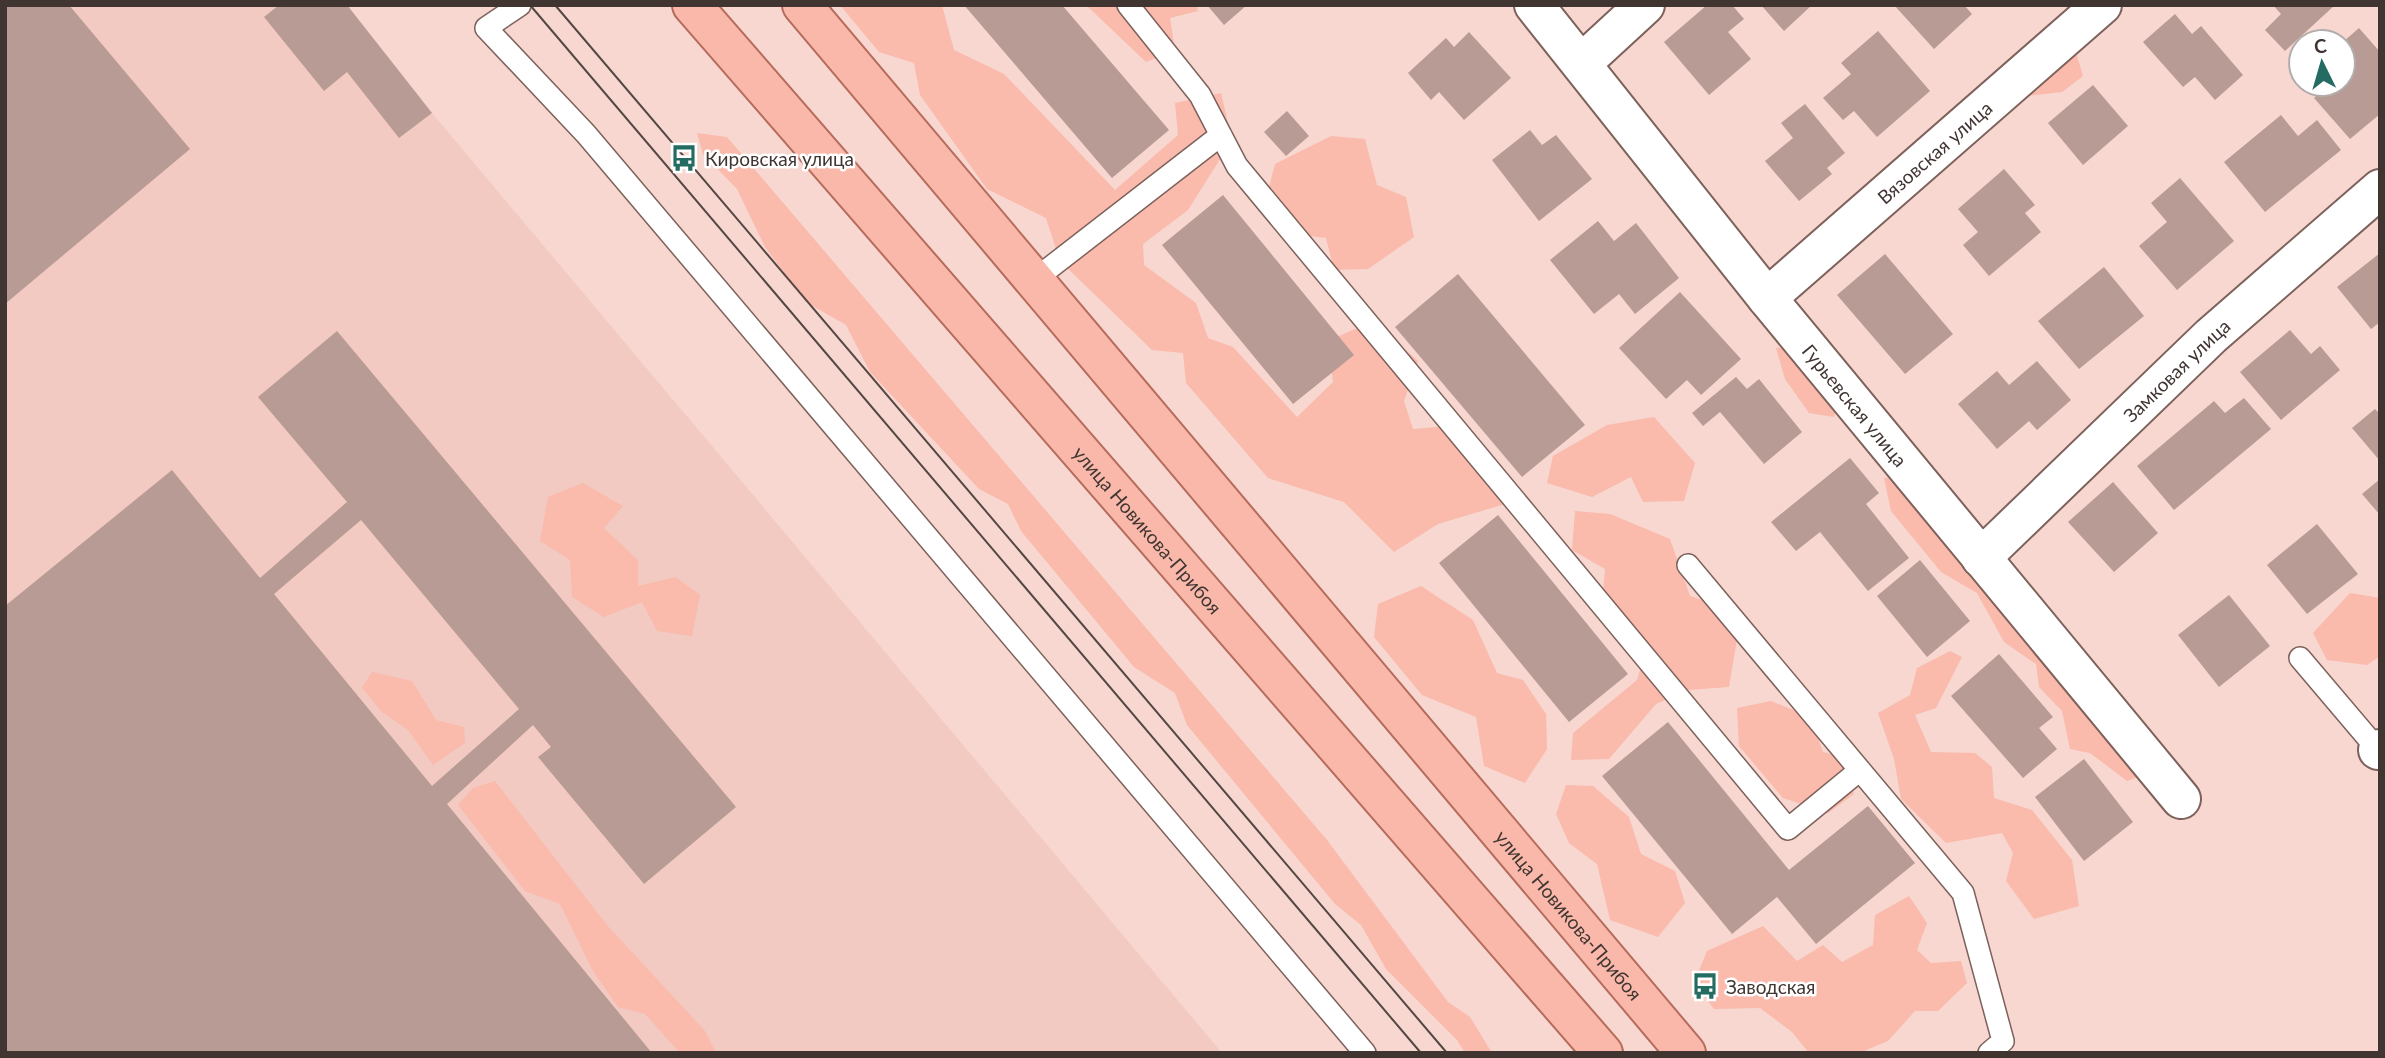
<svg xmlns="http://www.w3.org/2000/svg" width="2385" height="1058" viewBox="0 0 2385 1058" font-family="Lato,sans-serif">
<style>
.built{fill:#f2cac2}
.green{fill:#fabaac}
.building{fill:#b89b94;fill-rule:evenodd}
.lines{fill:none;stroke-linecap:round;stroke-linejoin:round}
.service-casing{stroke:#7d615b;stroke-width:24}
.minor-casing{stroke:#7d615b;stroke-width:42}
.primary-casing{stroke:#b66b5c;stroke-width:42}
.service{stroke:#fff;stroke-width:21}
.minor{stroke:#fff;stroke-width:38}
.primary{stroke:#f9b8aa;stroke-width:38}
.tram{stroke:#554743;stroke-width:2}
.labels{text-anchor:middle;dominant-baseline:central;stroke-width:5;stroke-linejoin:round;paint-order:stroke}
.street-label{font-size:19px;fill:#413532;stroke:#fff}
.poi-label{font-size:19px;fill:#413532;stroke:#fff;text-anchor:start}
</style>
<rect width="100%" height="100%" fill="#f7d7d0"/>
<path class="built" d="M5,5h342l85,108 790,940h-1217z"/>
<path class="green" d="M840,5h102l12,45 50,24 111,116 63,-55 -3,-32 46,-10 11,47 -44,70 -45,34 1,21 52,38 12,35 25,9 64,70 36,-35 -5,-41 45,-20 45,40 -14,40 9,28 48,-4 45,47 -1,32 -67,20 -44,28 -50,-50 -76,-24 -82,-95 -3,-30 -31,-3 -92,-89 -14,-43 -59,-29 -67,-94 -6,-32 -35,-11z
M1086,5h110l2,6 -28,7 5,33 -29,11z
M2073,43l10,33 -21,16 -43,5z
M697,133l30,4 600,703 121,162 22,15 22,36h-27l-8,-13 -71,-71 -25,-44 -26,-21 -148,-179 -12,-32 -41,-26 -113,-136 -13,-27 -29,-15 -109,-117 -24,-47 -40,-23 -41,-55 -28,-58 -34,-35z
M1331,136l34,3 12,46 29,12 8,40 -46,32 -34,1 -8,-32 -40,-5 -23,-22 12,-47z
M1797,347l42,47 -5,23 -25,-4 -24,-34 -9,-31z
M1654,417l41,46 -11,38 -41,1 -12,-25 -39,20 -45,-14 6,-27 54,-31z
M1910,477l101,77 -2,42 135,179 -17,6 -37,-28 -20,-4 -8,-38 -23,-24 -3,-23 -32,-22 -27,-49 -36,-21 -50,-61 -7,-33z
M583,483l40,23 -19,22 34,32v26l38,-9 24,18 -8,41 -35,-5 -15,-29 -38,15 -32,-20 -2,-37 -30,-19 8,-44z
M1575,511l35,3 60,25 20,57 27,9 20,34 -8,48 -41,3 -32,14 -47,55 -38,1 2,-27 64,-53 9,-30 -45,-32 4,-49 -33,-19z
M1421,586l52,34 24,53 26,7 23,34 1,35 -22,34 -41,-17 -8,-49 -54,-22 -48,-58 4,-33z
M2350,593l30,5v58l-13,9 -40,-5 -14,-27z
M1950,651l12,6 -26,51 -21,7 16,37 44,1 17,14 2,31 38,12 40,50 7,46 -45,13 -28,-38 7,-28 -11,-20 -56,10 -45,-44 -7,-40 -16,-46 32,-18 7,-27z
M372,672l40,9 24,39 28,7 1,16 -32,22 -25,-35 -26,-18 -20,-24z
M1771,701l39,16 13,35 16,4 15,38 -26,19 -45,-15 -44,-52 -2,-38z
M495,781l112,144 98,106 11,22h-36l-35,-39 -27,-7 -25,-36 -33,-67 -35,-13 -67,-86 15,-17z
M1566,785l27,1 36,31 12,37 34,17 10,32 -27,34 -48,-17 -13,-56 -28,-21 -13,-29z
M1909,896l18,27 -10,27 14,13 30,-2 6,22 -29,28h-23l-27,30 -29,12h-50l-17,-21 -32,-24 -46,1 -20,-26 13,-32 56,-25 34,35 26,-16 19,17 31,-17 2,-30z"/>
<path class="building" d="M5,5h64l121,144 -185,155z
M279,5h68l85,108 -33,25 -52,-66 -23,19 -60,-74z
M964,5h98l107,125 -57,48z
M1207,5h40l-23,20z
M1707,5h25l12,14 -16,13 23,27 -42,36 -45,-53z
M1761,5h51l-28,26z
M1894,5h70l8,9 -38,35z
M2273,5h62l-50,46 -20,-21 16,-16z
M2175,14l17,20 9,-8 42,49 -28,25 -20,-23 -12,10 -40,-45z
M2359,28l21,24v62l-30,25 -36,-41 16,-14h13v-42z
M1878,31l52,60 -53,46 -23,-26 -11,9 -20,-22 28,-24 -10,-11z
M1469,32l42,46 -47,42 -25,-28 -8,8 -23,-27 38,-35 8,9z
M2093,85l35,41 -45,39 -35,-42z
M1805,104l40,49 -18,15 5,6 -33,27 -34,-40 28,-23 -12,-15z
M1287,111l22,25 -23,20 -22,-24z
M2281,115l17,21 19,-16 24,30 -76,62 -41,-50z
M1530,130l12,15 14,-10 36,44 -53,42 -47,-61z
M2004,169l31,36 -10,8 16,19 -52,44 -26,-31 15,-13 -20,-23z
M2180,178l54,63 -57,49 -38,-44 28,-24 -16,-19z
M1223,195l131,160 -61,49 -131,-159z
M1598,221l16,20 22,-18 43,55 -44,36 -16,-20 -25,20 -44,-54z
M2380,253v69l-9,7 -34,-42z
M1885,254l68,80 -48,40 -68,-79z
M2104,267l40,49 -65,53 -41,-48z
M1458,274l127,151 -63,52 -127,-150z
M1680,292l61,67 -40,36 -14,-15 -21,19 -47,-51z
M2290,330l21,24 9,-8 20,24 -59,50 -41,-48z
M337,331l399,476 -92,77 -106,-127 13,-10 -18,-22 -86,79 205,249h-647v-447l167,-136 88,108 87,-76 -89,-105zM361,520l158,189 -87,77 -158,-192z
M2037,361l34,39 -34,30 -8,-9 -32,28 -39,-45 39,-33 12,14z
M1736,377l11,12 12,-10 43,53 -38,32 -44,-52 -17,14 -11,-13z
M2244,398l27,31 -97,81 -37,-44 77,-65 11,12z
M2375,409l5,5v47l-28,-33z
M1850,458l29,35 -13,11 43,54 -41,33 -48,-59 -24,19 -25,-29z
M2380,479v36l-18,-21z
M2113,482l45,51 -44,39 -46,-50z
M1498,515l130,159 -59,48 -130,-159z
M2317,524l41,50 -51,40 -40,-49z
M1920,560l50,61 -43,36 -50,-61z
M2229,595l41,51 -51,41 -41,-52z
M1999,654l54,63 -14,11 18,21 -34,29 -72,-82z
M1668,722l121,148 79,-64 47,57 -99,81 -39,-47 -45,37 -130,-158z
M2084,759l49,63 -49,39 -49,-64z"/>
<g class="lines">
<defs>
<path id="service" d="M520,5l-34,23 100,106 779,919
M1128,5l72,90 37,71 551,663 72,-59
M1034,280l187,-145
M1688,565l275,328 40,148 -14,12
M2300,658l78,92"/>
<g id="minor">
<path id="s1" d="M1534,5l233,293 414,501"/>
<path d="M1582,63l63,-58"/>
<path id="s2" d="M1767,298l335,-293"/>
<path id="s3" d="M1981,558l230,-222 169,-147"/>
<path d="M2378,750l2,-1"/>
</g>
<g id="primary">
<path id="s4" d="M692,5l911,1048"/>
<path id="s5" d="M802,5l884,1048"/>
</g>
</defs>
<use href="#service" class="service-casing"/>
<use href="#minor" class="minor-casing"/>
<use href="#primary" class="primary-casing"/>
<use href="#service" class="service"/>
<use href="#minor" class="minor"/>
<use href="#primary" class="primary"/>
<path class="tram" d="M530,5l891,1048
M555,5l892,1048"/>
</g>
<defs>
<symbol id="bus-bare" viewBox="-9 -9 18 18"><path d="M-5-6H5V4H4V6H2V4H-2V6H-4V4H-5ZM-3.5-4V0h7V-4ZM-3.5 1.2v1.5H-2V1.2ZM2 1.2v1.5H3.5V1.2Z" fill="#246b61" stroke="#fff" stroke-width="2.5" paint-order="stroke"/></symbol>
</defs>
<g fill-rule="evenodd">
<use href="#bus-bare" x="665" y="139" width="38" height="38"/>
<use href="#bus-bare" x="1686" y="967" width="38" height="38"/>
</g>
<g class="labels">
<g class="street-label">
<text stroke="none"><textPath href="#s2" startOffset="222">Вязовская улица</textPath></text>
<text stroke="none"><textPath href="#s3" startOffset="271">Замковая улица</textPath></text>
<text stroke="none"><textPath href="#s1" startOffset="513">Гурьевская улица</textPath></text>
<text stroke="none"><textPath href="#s4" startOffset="695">улица Новикова-Прибоя</textPath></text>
<text stroke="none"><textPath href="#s5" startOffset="1190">улица Новикова-Прибоя</textPath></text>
</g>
<g class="poi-label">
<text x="705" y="158">Кировская улица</text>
<text x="1726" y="986">Заводская</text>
</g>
</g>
<rect width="2385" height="1058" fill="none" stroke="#413532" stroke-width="14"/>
<g transform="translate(2322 63) rotate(355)"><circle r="33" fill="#ffffff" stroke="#b3aead" stroke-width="2"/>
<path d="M0-5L12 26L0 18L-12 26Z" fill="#246b61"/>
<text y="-10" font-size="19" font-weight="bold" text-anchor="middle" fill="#413532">С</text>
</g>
</svg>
